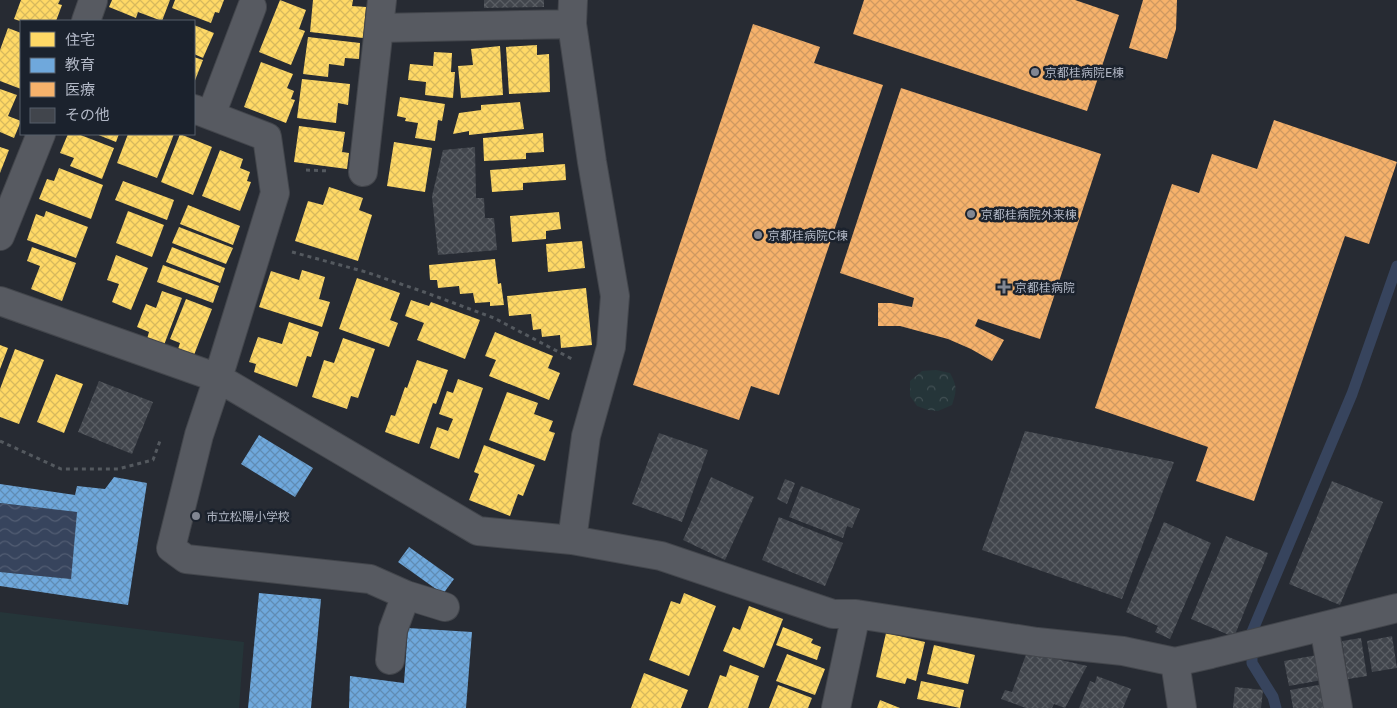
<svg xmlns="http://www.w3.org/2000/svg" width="1397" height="708" viewBox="0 0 1397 708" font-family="'Golos Text','Noto Sans JP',sans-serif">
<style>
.grass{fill:#253539}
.forest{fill:url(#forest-crowns)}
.water{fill:url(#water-waves)}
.homes{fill:url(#homes-cross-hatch)}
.schools{fill:url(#schools-cross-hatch)}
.health{fill:url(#health-cross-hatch)}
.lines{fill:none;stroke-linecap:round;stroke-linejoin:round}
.stream{stroke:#37445d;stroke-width:11}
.building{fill:url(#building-cross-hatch)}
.minor-casing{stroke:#43464c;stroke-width:30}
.path{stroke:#54595f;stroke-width:3;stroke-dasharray:4 4;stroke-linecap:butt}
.minor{stroke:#575a61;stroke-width:28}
.poi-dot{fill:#818692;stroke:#1b222d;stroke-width:2}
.labels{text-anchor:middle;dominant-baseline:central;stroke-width:5;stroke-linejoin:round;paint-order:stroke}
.poi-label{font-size:12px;fill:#b1b7c5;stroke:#1b222d;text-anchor:start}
</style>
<defs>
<pattern id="forest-crowns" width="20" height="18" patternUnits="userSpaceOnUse" patternTransform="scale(1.25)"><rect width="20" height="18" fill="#253539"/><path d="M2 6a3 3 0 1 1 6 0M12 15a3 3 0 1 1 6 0" fill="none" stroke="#425054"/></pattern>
<pattern id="water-waves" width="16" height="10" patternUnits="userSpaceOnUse" patternTransform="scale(1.25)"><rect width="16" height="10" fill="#37445d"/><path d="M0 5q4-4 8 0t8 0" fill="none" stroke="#525d73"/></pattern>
<pattern id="homes-cross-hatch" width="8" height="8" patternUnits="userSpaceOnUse" patternTransform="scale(1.25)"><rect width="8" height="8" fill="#ffd966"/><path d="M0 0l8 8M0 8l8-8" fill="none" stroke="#d7b95d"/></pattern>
<pattern id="schools-cross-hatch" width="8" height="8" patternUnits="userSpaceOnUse" patternTransform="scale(1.25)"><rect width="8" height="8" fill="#6fa8dc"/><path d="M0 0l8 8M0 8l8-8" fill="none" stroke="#608cb4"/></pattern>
<pattern id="health-cross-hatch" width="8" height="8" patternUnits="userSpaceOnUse" patternTransform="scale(1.25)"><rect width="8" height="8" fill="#f6b26b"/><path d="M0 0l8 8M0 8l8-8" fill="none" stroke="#cf9961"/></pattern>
<pattern id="building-cross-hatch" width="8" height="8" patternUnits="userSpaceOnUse" patternTransform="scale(1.25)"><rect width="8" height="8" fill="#41454c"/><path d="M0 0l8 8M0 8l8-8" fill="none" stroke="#5a5e64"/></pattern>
</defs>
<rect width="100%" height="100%" fill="#272b33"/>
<path class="grass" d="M0,612l244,30 -5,66h-239z"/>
<path class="forest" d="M936,370l14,3c7,13 7,17 2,32l-14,6 -10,-1 -11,-4 -7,-10v-15l12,-10z"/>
<path class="water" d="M0,503l77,9 -6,67 -71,-7z"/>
<path class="homes" d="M21,0h39l-2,4 4,1 -6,16h-36l-6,-2z
M112,0h58l-8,21 -24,-9 -2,6 -27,-11z
M175,0h49l-5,13 -4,-1 -4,11 -39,-15z
M280,0l26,10 -7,19 6,2 -14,34 -32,-13z
M313,0h40l-1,6 14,1 -3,31 -53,-6z
M194,25l20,8 -11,25 -9,-4z
M8,28l13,5v56l-21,-8v-31z
M308,37l52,6 -1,16 -14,-1 -1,8 -15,-2 -1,13 -25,-3z
M537,45v10l12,-1 1,38 -41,2 -3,-47z
M500,46l3,49 -42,3 -3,-32 15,-1 -2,-16z
M434,52l18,1 -1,19h4l-2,26 -28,-3 1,-13 -18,-2 2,-16 23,2z
M194,57l9,3 -9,23z
M261,62l32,12 -6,14 7,3 -3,8 4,1 -9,23 -42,-16z
M302,79l48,5 -2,21 -10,-2 -2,20 -39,-5z
M0,89l17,6 -9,21 13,5 -7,17 -14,-6z
M400,97l45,7 -3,17 -4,-1 -3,21 -20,-3 3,-15 -13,-2 1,-3 -9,-2z
M520,102l4,27 -55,6v-4l-16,3 6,-21 22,-3v-5z
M299,126l46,6 -3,20 7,1 -2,16 -53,-7z
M543,133l1,19 -18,1v6l-42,2 -1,-23z
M68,134h10l36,14 -12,31 -32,-13 4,-8 -14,-5z
M96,134h23l-3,8z
M128,134h46l-17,44 -40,-15z
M180,134l32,13 -19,48 -32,-13z
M394,142l38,6 -7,44 -38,-6z
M0,147l9,3 -9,23z
M220,150l23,9 -3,9 10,4 -3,9 4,1 -11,29 -38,-15z
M565,164l1,16 -43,3v7l-31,2 -2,-22z
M59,168l44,17 -12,34 -52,-20 8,-20 7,2z
M123,181l51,19 -7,20 -52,-20z
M329,187l34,11 -4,12 13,5 -14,46 -63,-20 13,-40 15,4z
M188,205l52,21 -7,19 -53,-21z
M46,211l42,16 -12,31 -49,-18 9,-26 8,3z
M128,211l36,14 -12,32 -36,-14z
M559,212l2,17 -15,2v8l-34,3 -2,-26z
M179,227l54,21 -7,16 -54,-21z
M582,241l3,27 -37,4 -2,-28z
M32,247l44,16 -14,38 -31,-12 9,-23 -13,-5z
M172,247l53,21 -5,15 -54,-21z
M116,255l32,13 -17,42 -19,-8 7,-18 -12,-4z
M495,259l3,25 3,-1 3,22 -14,1v-4l-15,1 -2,-10 -13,1 -1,-8 -21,2 -1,-8h-7l-1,-15z
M163,265l56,21 -6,17 -56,-21z
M302,270l23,7 -6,22 11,3 -8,25 -63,-20 12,-36 28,9z
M357,278l43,15 -10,27 8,3 -9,24 -50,-18z
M586,288l6,57 -31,3 -1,-13 -18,2 -1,-8 -8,1 -2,-16 -22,2 -2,-20z
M162,291l20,7 -18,47 -17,-6 2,-7 -12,-5 9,-23 10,4z
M186,299l26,10 -18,46 -16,-6 2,-6 -10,-4z
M411,300l18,6 2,-4 49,18 -15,39 -48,-19 7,-17 -19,-7z
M289,322l30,10 -8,25 -4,-1 -10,31 -43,-15 2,-8 -7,-2 9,-25 24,7z
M495,332l58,24 -5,12 12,5 -11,27 -60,-24 7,-16 -11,-4z
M343,338l32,11 -17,49 -7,-2 -4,13 -35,-12 12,-37 10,3z
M0,345l8,3 -8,21z
M15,349l29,11 -25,64 -19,-7v-28z
M417,360l31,10 -12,34 -3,-1 -14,41 -34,-12 6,-17 4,1 10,-29 2,1z
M56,374l27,10 -19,49 -27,-11z
M458,379l25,9 -24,71 -29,-11 7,-21 11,4 5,-12 -14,-5 8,-23 6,2z
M507,392l31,11 -4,11 19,7 -4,10 6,2 -10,28 -56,-21z
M484,445l51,20 -12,31 -5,-2 -8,22 -41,-16 10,-26 -5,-2z
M684,593l32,13 -27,70 -40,-16 22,-59 9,3z
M749,606l34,13 -19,49 -41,-17 10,-24 7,3z
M783,627l30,12 -2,4 10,4 -4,13 -41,-15z
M886,633l39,9 -9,39 -9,-3 -2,6 -29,-7z
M934,645l41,10 -7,29 -41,-10z
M787,654l38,15 -10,26 -39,-14z
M730,665l29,11 -11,32h-40l12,-33 6,2z
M644,673l44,17 -7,18h-50z
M921,681l43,9 -4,18 -43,-9z
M778,685l34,13 -4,10h-39z
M880,700l20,8h-23z"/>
<path class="schools" d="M259,435l54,33 -18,29 -54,-33z
M114,477l33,6 -19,122 -128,-19v-14l71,7 6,-67 -77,-9v-19l75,11 2,-9 28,3z
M409,547l45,32 -11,15 -45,-32z
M259,593l62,6 -10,109h-63z
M408,628l64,4 -6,76h-117l1,-32 54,7z"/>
<path class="health" d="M864,0h211l44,15 -32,96 -234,-77z
M1143,0h34l-1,29 -9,30 -38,-11z
M753,24l67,23 -6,16 69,22 -104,310 -28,-9 -12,34 -106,-35z
M901,88l200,66 -61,185 -62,-20 -3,7 29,14 -12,21 -21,-12 -23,-10 -48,-13h-22v-23h13l21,4 2,-9 -74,-25z
M1274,120l123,42 -28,82 -24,-8 -91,265 -58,-20 12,-34 -113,-39 77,-224 27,9 13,-39 45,15z"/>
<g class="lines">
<path class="stream" d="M1276,708l-3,-11 -21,-34v-31l100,-238 45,-128"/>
</g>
<path class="building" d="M484,0h60v7l-60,1z
M475,147l1,51h8l1,20h9l3,32 -59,5 -6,-59 11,-46z
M99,381l54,21 -21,52 -54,-22z
M1025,431l149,31 -52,137 -140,-49z
M659,433l49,17 -26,72 -50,-18z
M711,477l43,20 -29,63 -42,-20z
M785,479l10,4 -8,21 -10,-5z
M1332,481l51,21 -43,103 -51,-21z
M801,486l59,23 -8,19 -5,-2 -4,12 -54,-21z
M779,517l64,26 -18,43 -63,-26z
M1164,522l47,21 -41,96 -15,-7 3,-6 -32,-14z
M1226,536l42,17 -34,84 -43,-18z
M1392,636l5,32 -25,4 -5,-31z
M1361,638l6,38 -19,3 -6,-38z
M1027,652l60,14 -22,42 -11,-4 -2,4h-26l-25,-9 4,-9 7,2z
M1317,655l5,25 -33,6 -5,-25z
M1097,676l34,13 -8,19h-44l11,-27 5,2z
M1324,684l4,24h-35l-3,-18z
M1235,687l28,3 -2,18h-28z"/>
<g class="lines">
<defs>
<path id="minor" d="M86,21l7,-20
M379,28l193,-4
M194,109l73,28 8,56 -57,185 -19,57 -28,113 15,11 184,20 36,16 39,12
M211,115l41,-108
M363,172l19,-172
M0,236l41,-102
M0,301l218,77 260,153 94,9 89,16 172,58h23l181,28 86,9 52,11 36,-8 186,-46
M572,540l14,-104 25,-89 4,-51 -23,-134 -20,-138 1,-24
M1324,626l14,82
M390,660l3,-30 13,-35
M1175,662l7,46
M836,708l20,-94"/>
</defs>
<use href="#minor" class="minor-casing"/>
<path class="path" d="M306,170l24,1
M292,252l74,20 58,20 70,26 78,41
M0,441l61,28h57l35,-9 8,-22"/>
<use href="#minor" class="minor"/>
</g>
<g class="poi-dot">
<circle cx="1035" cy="72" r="5"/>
<circle cx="971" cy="214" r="5"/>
<circle cx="758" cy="235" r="5"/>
<path d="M1001.5 279.5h5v5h5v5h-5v5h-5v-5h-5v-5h5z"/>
<circle cx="196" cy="516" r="5"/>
</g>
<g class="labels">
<g class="poi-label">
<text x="1045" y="72">京都桂病院E棟</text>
<text x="981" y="214">京都桂病院外来棟</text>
<text x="768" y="235">京都桂病院C棟</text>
<text x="1015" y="287">京都桂病院</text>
<text x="206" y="516">市立松陽小学校</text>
</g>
</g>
<rect x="20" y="20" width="175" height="115" fill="#1b222d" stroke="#575e6a"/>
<rect x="30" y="32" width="25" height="15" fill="#ffd966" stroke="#575e6a"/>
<text x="65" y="45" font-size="15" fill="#b1b7c5">住宅</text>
<rect x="30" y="58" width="25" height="15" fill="#6fa8dc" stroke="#575e6a"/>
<text x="65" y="70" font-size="15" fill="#b1b7c5">教育</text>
<rect x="30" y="82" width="25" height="15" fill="#f6b26b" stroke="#575e6a"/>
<text x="65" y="95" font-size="15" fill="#b1b7c5">医療</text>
<rect x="30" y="108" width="25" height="15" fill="#41454c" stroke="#575e6a"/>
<text x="65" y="120" font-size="15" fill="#b1b7c5">その他</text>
</svg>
